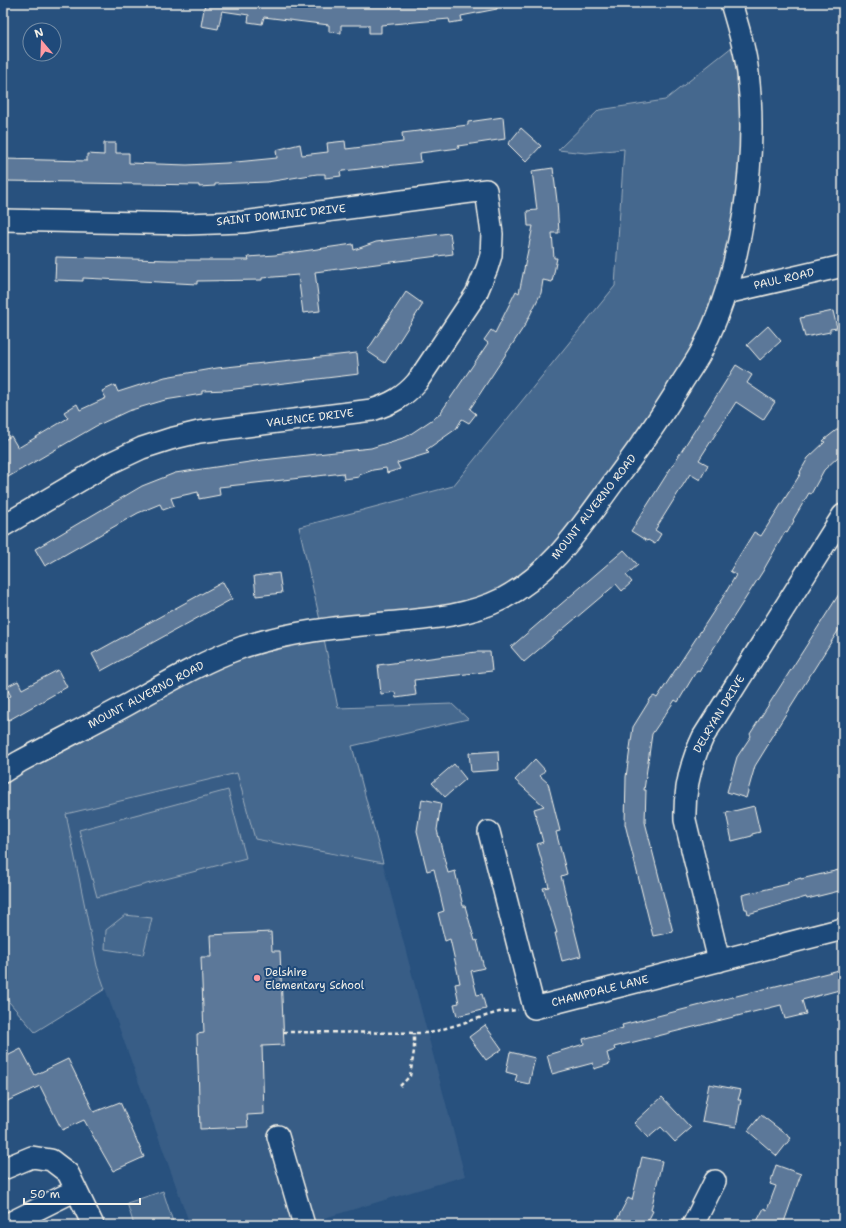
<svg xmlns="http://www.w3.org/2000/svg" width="846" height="1228" viewBox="0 0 846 1228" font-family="'Shantell Sans',sans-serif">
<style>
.built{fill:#375d86}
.green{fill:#45688e;stroke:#9cacbb}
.building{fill:#5b7899;stroke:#f4f1e8}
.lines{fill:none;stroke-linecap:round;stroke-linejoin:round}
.minor-casing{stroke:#f4f1e8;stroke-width:24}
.path{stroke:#f4f1e8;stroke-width:2.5;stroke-dasharray:4 3;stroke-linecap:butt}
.minor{stroke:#1f4a7a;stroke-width:21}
.poi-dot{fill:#ff9aa2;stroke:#1f4a7a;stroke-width:1.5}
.labels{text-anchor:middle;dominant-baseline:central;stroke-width:4;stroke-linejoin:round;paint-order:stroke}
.street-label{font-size:11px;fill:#f4f1e8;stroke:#1f4a7a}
.poi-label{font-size:11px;fill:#f4f1e8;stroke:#1f4a7a;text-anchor:start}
</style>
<rect width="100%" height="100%" fill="#28517e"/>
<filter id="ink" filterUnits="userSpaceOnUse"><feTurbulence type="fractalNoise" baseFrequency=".025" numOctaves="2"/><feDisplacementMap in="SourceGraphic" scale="8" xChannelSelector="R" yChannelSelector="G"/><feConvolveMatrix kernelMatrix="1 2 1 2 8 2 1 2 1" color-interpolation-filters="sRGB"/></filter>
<g filter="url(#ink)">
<path class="built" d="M352,746l113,430 -164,49h-111l-93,-259 -31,-152z"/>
<path class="green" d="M742,39l4,155 -43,155 -141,203 -63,48 -177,29 16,79 114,-4 16,15 -116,27 31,117 -128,-24 -18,-66 -171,41 31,152 8,23 -70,43 -32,-37v-222l189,-104 130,-40 -23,-102 154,-41 162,-200 9,-137 -38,4 -28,-3 41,-40 66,-10z
M228,790l18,68 -149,39 -18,-67z
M125,915l27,3 -9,37 -38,-6 1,-19z
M163,1191l11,34h-40l-7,-22z"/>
<path class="building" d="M205,3h292v6l-36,7 1,5 -12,2 -1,-4 -68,6v8h-12v-8h-28v8l-12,-1v-7l-65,-8 -2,7 -14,-2 1,-7 -27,-4 -4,18 -17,-3z
M503,117l2,22 -47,7 1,2 -39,5 1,9 -78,9 -3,1 1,4 -16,2v-4h-8l-50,8 -52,2v2l-16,1v-2l-117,-2v-1l-79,-1 1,-22 83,2v-7l17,1v-12h12v10h13v10l58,2 39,-2 51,-5 -1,-8 24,-6 2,11 26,-3 -1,-9 18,-2 1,8 57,-7 -1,-9 66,-8v-3z
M521,128l20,18 -15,16 -18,-18z
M553,168l4,33 2,32h-7l2,25h3l-5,24 -9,-2 -2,13 -16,32 -55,84 6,5 -7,9 -7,-4 -6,10 -30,21 3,3 -32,10 3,6 -13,4 -1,-5 -13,2 -14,5v2l-15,2 -1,-6 -51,6 -73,8 1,8 -21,4 -1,-7 -27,6 3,8 -11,4 -3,-6 -22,9 -93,53 -10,-17 107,-63 33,-13 88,-13 108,-12 35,-11 33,-22 49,-72 -4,-3 7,-10 4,3 21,-42 3,2 14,-67h-5l-1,-15 10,-1 -5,-39z
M450,233l3,21 -138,18 5,39 -17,2 -5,-38 -36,3v2l-65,1v3l-114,-6v3l-28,-1 1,-23 113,3h80l-1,-3 27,-2 78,-11 1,6 22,-8z
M406,292l17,12 -38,59 -18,-12z
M833,311l4,17 -7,1v3l-25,5 -5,-19z
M768,326l13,15 -21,19 -13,-15z
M357,353l2,21 -132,16 -25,1v3l-37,6 -37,11 -32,15 -93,54v-39l8,-5 7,12 50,-30 -4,-6 13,-8 3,6 26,-12 -4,-7 13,-6 3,7 47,-15 52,-9z
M736,365l16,10 -5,8 28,19 -12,18 -27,-18 -37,58 9,5 -8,15 -10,-6 -35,56 6,4 -6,10 -7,-4 -1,1 -16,-10z
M843,425v24l-5,5 1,2 -15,14 -13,24 -2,-1 -16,27 1,1 -7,12 -2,-1 -22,39 -64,100 -2,-1 -19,32 -3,-2 -23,34 -8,56h2l-1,32 28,110 -20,4 -28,-112 1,-47 7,-50 18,-29 3,-2 3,2 66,-101 13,-22 -6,-4 24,-39 7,4 40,-63 -1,-1 8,-14 17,-16 -2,-1 2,-2z
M624,550l14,15 -12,10 6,7 -10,9 -6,-7 -1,1 -91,77 -13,-15z
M279,573l3,20 -26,3 -2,-20z
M223,582l9,17 -131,72 -9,-17z
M843,588v35l-76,121 1,1 -13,21 -9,32 -19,-6 10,-35 14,-21 -1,-2z
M476,652h14l2,19 -78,9 2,15 -20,3 -1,-6 -14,2 -3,-29z
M58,670l9,17 -58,33 -6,-11v-9l8,-4 -5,-9 12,-6 4,8z
M498,751l1,19 -28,2 -2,-19z
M535,759l10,11 -5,6 8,7 12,48 -4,1 11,42 -6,2 20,80 -19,5 -7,-28h2l-14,-45 6,-1 -12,-43 6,-2 -9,-33 10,-3 -29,-26z
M454,764l12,15 -21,18 -13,-14z
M422,799l19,4 -4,27 11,43 7,-2 8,35h2l10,35 2,-1 7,28 -13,3 6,24 5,-1 4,15 -29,7 -3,-12 5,-1 -4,-19 5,-1 -10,-44 -5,2 -7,-28 6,-2 -10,-42 -7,2 -10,-40z
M754,806l6,26 -8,2v2l-20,5 -6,-28z
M843,869v21l-36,9 -1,-2 -58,17 -1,-5h-2l-3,-14 46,-11 -1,-2 14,-4v1z
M271,932l1,19h8l4,94 -22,1 2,68 -17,1 1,12 -48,2 -3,-95 7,-1 -3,-76h10l-1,-22z
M843,969v20l-41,11 4,14 -21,5 -4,-14 -167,42 1,3 -8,3 3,11 -16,5 -1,-6 -41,11 -5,-19 37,-11 -1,-5 40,-11 -1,-3z
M485,1025l17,24 -16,11 -17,-23z
M21,1049l14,26 33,-16 26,53 26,-10 24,55 -31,14 -29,-51 -22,10 -22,-44 -37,17v-45z
M510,1052l25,6 -6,26 -14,-3 2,-6 -11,-3z
M709,1084l32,6 -3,10h3l-5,27 -34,-6z
M662,1097l29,31 -16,14 -14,-15 -13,11 -14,-15z
M761,1115l30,23 -14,18 -29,-25z
M642,1157l20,4 -11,49 2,1 -7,14h-32l14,-27 4,2z
M776,1165l25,9 -18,51h-28l9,-17 3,2 9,-24 -6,-2z"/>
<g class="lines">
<defs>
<path id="minor" d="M3,220l183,4 57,-2 243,-32 6,44 -1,21 -4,13 -11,26 -59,88c-13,15 -26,22 -45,28l-173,22 -29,7 -28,9 -34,16 -105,62
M726,293l117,-27
M3,772l16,-10c35,-19 71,-37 106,-56 38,-21 76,-44 118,-59 46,-15 94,-20 142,-24 39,-4 81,-6 117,-24 51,-27 78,-71 111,-116 24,-32 47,-64 68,-99 7,-12 16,-23 22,-36 39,-77 55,-189 45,-275 -3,-24 -10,-47 -17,-70
M489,832l45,176 309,-79
M719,961l-34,-141c-1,-30 5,-56 18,-83l140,-222
M278,1136l26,89
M3,1169l29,-12 19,3 17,13 25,52
M6,1225l70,-35
M693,1225l22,-44"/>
</defs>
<use href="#minor" class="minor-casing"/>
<path class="path" d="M283,1032l147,1 69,-21 19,-2
M400,1086l10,-10 4,-25v-18"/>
<use href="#minor" class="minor"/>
</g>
</g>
<circle class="poi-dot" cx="257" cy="978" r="4"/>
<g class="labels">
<g class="street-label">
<text transform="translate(281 215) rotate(-6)">SAINT DOMINIC DRIVE</text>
<text transform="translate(784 279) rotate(-13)">PAUL ROAD</text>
<text transform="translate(310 418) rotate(-7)">VALENCE DRIVE</text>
<text transform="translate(594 507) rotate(-52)">MOUNT ALVERNO ROAD</text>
<text transform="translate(146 695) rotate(-28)">MOUNT ALVERNO ROAD</text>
<text transform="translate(719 714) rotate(-59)">DELRYAN DRIVE</text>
<text transform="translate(600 991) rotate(-14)">CHAMPDALE LANE</text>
</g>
<g class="poi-label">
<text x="265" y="972">Delshire<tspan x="265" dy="13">Elementary School</tspan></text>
</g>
</g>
<rect width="846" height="1228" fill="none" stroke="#1f4a7a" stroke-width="16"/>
<rect x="8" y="8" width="830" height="1212" fill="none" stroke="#f4f1e8" stroke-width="1.5" filter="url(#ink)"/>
<g transform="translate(42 42) rotate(341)"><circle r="19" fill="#1f4a7a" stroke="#748da6"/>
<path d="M0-3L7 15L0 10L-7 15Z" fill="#ff9aa2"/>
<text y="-6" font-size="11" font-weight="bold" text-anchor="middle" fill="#f4f1e8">N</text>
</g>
<path d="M24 1198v6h116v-6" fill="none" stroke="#f4f1e8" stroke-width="2"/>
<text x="30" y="1198" font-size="12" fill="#f4f1e8" stroke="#1f4a7a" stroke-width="3" paint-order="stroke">50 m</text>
</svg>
